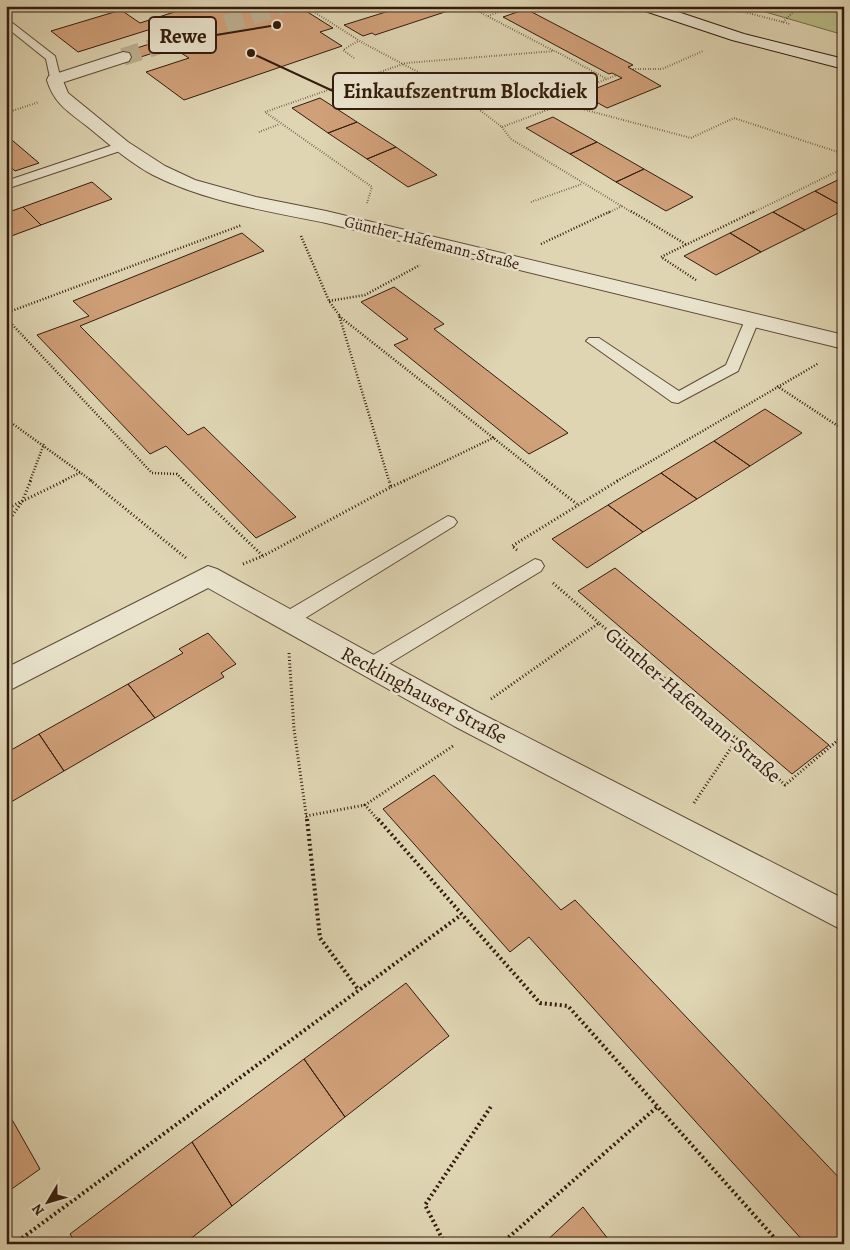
<svg xmlns="http://www.w3.org/2000/svg" width="850" height="1250" viewBox="0 0 850 1250" font-family="Alegreya,serif">
<style>
.green{fill:#b8bc88;stroke:#766c4a}
.building{fill:#d0a079;stroke:#331b0d}
.lines{fill:none;stroke-linecap:round;stroke-linejoin:round}
.pedestrian-tunnel{stroke:#bdb092;stroke-width:18;stroke-dasharray:18 9;stroke-linecap:butt}
.service-casing{stroke:#5e4a36;stroke-width:2}
.pedestrian-casing{stroke:#5e4a36;stroke-width:2}
.minor-casing{stroke:#5e4a36;stroke-width:2}
.secondary-casing{stroke:#331b0d;stroke-width:2}
.path-far3{stroke:#331b0d;stroke-width:2;stroke-dasharray:0.5 2;stroke-linecap:butt}
.path-far2{stroke:#331b0d;stroke-width:2.5;stroke-dasharray:1 2;stroke-linecap:butt}
.path-far1{stroke:#331b0d;stroke-width:3;stroke-dasharray:1 2.5;stroke-linecap:butt}
.path{stroke:#331b0d;stroke-width:4;stroke-dasharray:2 3;stroke-linecap:butt}
.service{fill:#eae4ce;fill-rule:evenodd}
.pedestrian{fill:#eae4ce;fill-rule:evenodd}
.minor{fill:#eae4ce;fill-rule:evenodd}
.secondary{fill:#eae4ce;fill-rule:evenodd}
.labels{text-anchor:middle;dominant-baseline:central;stroke-width:5;stroke-linejoin:round;paint-order:stroke}
.far-street-label{font-size:16px;fill:#331b0d;stroke:#eae4ce}
.street-label{font-size:20px;fill:#331b0d;stroke:#eae4ce}
.leader{fill:none;stroke:#331b0d;stroke-width:2}
.callout-dot{fill:#331b0d;stroke:#eae4ce;stroke-width:2}
.callout{fill:#eae4ce;stroke:#331b0d;stroke-width:2}
.callout-label{font-size:21px;text-anchor:middle;font-weight:bold;fill:#331b0d}
</style>
<rect width="100%" height="100%" fill="#dfd5b3"/>
<filter id="stains"><feTurbulence type="fractalNoise" baseFrequency=".004" numOctaves="4"/><feColorMatrix values="0 0 0 0 .2 0 0 0 0 .09 0 0 0 0 .02 0 0 0 .5 -.17"/></filter>
<radialGradient id="worn" r=".72"><stop offset=".6" stop-color="#630" stop-opacity="0"/><stop offset="1" stop-color="#630" stop-opacity=".3"/></radialGradient>
<path class="green" d="M745,6h99v29z"/>
<path class="building" d="M193,6h124l3,2 -14,3 27,17 -13,4 22,14 -158,54 -38,-28 43,-14 -17,-11 -44,14 -10,-7 44,-14 -14,-10 -70,22 -27,-21 70,-21 19,13z
M405,6l55,1 -85,28 -3,-2 -9,3 -19,-11z
M526,9l107,56 -5,2 33,19 -54,22 -25,-14 40,-16 -10,-5 -3,1 -106,-57z
M320,98l37,24 -29,11 -36,-25z
M553,117l44,25 -27,12 -44,-26z
M357,122l39,25 -29,12 -39,-26z
M6,135l33,28 -24,8 -9,-8z
M597,142l47,27 -28,13 -46,-28z
M396,147l41,28 -29,12 -41,-28z
M644,169l49,28 -27,14 -50,-29z
M844,177v30l-29,-16z
M92,182l20,17 -71,26 -18,-18z
M815,191l29,16v3l-39,20 -32,-18z
M23,207l18,18 -35,13v-25z
M773,212l32,18 -44,22 -31,-19z
M242,233l22,18 -184,75 108,109 16,-8 92,90 -40,21 -90,-92 -16,8 -113,-119 52,-19 -16,-15z
M730,233l31,19 -45,23 -32,-19z
M394,287l50,37 -10,5 134,104 -39,21 -135,-109 14,-6 -47,-37z
M765,409l37,24 -52,33 -36,-25z
M714,441l36,25 -53,33 -36,-26z
M661,473l36,26 -54,33 -35,-27z
M608,505l35,27 -56,36 -35,-29z
M615,568l214,177 -37,29 -214,-183z
M208,633l28,31 -15,9 3,4 -69,41 -27,-34 55,-31 -4,-4z
M128,684l27,34 -91,53 -25,-37z
M39,734l25,37 -58,34v-52z
M434,775l127,135 14,-10 269,283v61h-38l-277,-307 -19,15 -127,-143z
M406,983l43,53 -104,81 -41,-58z
M304,1059l41,58 -113,89 -40,-64z
M6,1109l34,60 -34,24z
M192,1142l40,64 -48,38h-108l-6,-10z
M583,1207l29,37h-69z"/>
<g class="lines">
<path class="pedestrian-tunnel" d="M123,57l159,-51"/>
<defs>
<path id="service" d="M6,6h13l-13,6z
M6,18l49,38 6,24 -2,2h-8l-5,-23 -40,-32z
M122,142l4,1 2,3 -2,3 -120,40v-8z
M752,316l7,4 -21,51 -60,32 -6,-1 -86,-61 3,-3h10l80,53 47,-26 19,-45z
M448,516l6,2 3,4 -3,4 -160,99 -7,2 -7,-2 -2,-5 2,-5z
M535,559l6,2 3,5 -3,5 -164,100 -7,3 -7,-3 -3,-5 3,-5z"/>
<path id="pedestrian" d="M123,52l6,1 2,4 -2,4 -74,24 -6,-1 -2,-4 2,-4z"/>
<path id="minor" d="M55,75l6,1 7,17 60,49 37,24 30,14 61,17 70,14 518,124v14l-518,-126c-58,-12 -120,-21 -173,-48 -23,-12 -44,-31 -65,-48 -19,-15 -34,-23 -41,-47l2,-4z
M208,566l9,3 257,141 370,189v32l-390,-205 -246,-138 -202,104v-24z"/>
<path id="secondary" d="M636,6h24l84,28 100,25v10l-112,-29 -93,-31z"/>
</defs>
<use href="#service" class="service-casing"/>
<use href="#pedestrian" class="pedestrian-casing"/>
<use href="#minor" class="minor-casing"/>
<use href="#secondary" class="secondary-casing"/>
<path class="path-far3" d="M468,6l86,45
M609,6l11,4
M733,9l57,15
M311,10l52,33 93,49 46,35 61,-23 1,-8 53,-21
M488,16l27,-10
M783,22l16,-16
M354,58l-11,-8 15,-9
M633,69h29l41,-18
M563,104l128,34 43,-20 110,36
M6,113l33,-11
M502,127l9,12 122,74
M259,132l21,-8
M531,202l51,-18
M367,203l5,-16 -107,-75 141,-49 149,-12 52,28
M608,213l14,-7
M752,213l92,-45"/>
<path class="path-far2" d="M631,211l56,34
M301,236l28,65 10,14 50,166
M541,244l70,-33
M696,280l-35,-23 94,-46
M329,301l36,-6 55,-30
M6,313l236,-88
M339,316l209,165
M6,318l146,155 25,1 7,7
M777,386l67,44
M6,419l86,62
M30,481l14,-37
M63,481l18,-9
M404,481l91,-44
M617,481l202,-118"/>
<path class="path-far1" d="M90,480l96,78
M183,480l80,76
M546,480l31,24
M391,487l15,-7
M6,509l60,-29
M6,524l16,-22 9,-22
M517,550l-5,-4 107,-66
M243,564l20,-8 128,-69 -2,-7
M553,583l46,40
M289,653l5,76 13,92
M491,699l108,-76 138,116 48,46 59,-50
M694,803l43,-64
M306,816l59,-11
M379,821l-14,-16 88,-59"/>
<path class="path" d="M307,819l13,119 38,51
M378,819l162,184 28,3 212,238
M14,1244l447,-329
M445,1244l-20,-39 67,-100
M501,1244l156,-137"/>
<use href="#service" class="service"/>
<use href="#pedestrian" class="pedestrian"/>
<use href="#minor" class="minor"/>
<use href="#secondary" class="secondary"/>
</g>
<g class="labels">
<g class="far-street-label">
<text transform="translate(432 243) rotate(14)">Günther-Hafemann-Straße</text>
</g>
<g class="street-label">
<text transform="translate(424 695) rotate(28)">Recklinghauser Straße</text>
<text transform="translate(693 705) rotate(41)">Günther-Hafemann-Straße</text>
</g>
</g>
<path class="leader" d="M277 25L216 35M251 53L333 91"/>
<g class="callout-dot">
<circle cx="277" cy="25" r="5"/>
<circle cx="251" cy="53" r="5"/>
</g>
<g class="callout">
<rect x="149" y="17" width="67" height="36" rx="5"/>
<rect x="333" y="73" width="264" height="36" rx="5"/>
</g>
<g class="callout-label">
<text x="183" y="43">Rewe</text>
<text x="465" y="98">Einkaufszentrum Blockdiek</text>
</g>
<rect width="850" height="1250" fill="none" stroke="#dfd5b3" stroke-width="25"/>
<rect x="8" y="8" width="835" height="1235" fill="none" stroke="#331b0d" stroke-width="2.5"/>
<rect x="12" y="12" width="825" height="1225" fill="none" stroke="#331b0d"/>
<g transform="translate(48 1202) rotate(232)" stroke="#eae4ce" stroke-width="4" paint-order="stroke">
<path d="M0-4L9 19L0 12L-9 19Z" fill="#331b0d"/>
<text y="-8" font-size="14" font-weight="bold" text-anchor="middle" fill="#331b0d">N</text>
</g>
<rect width="100%" height="100%" filter="url(#stains)"/>
<rect width="100%" height="100%" fill="url(#worn)"/>
</svg>
